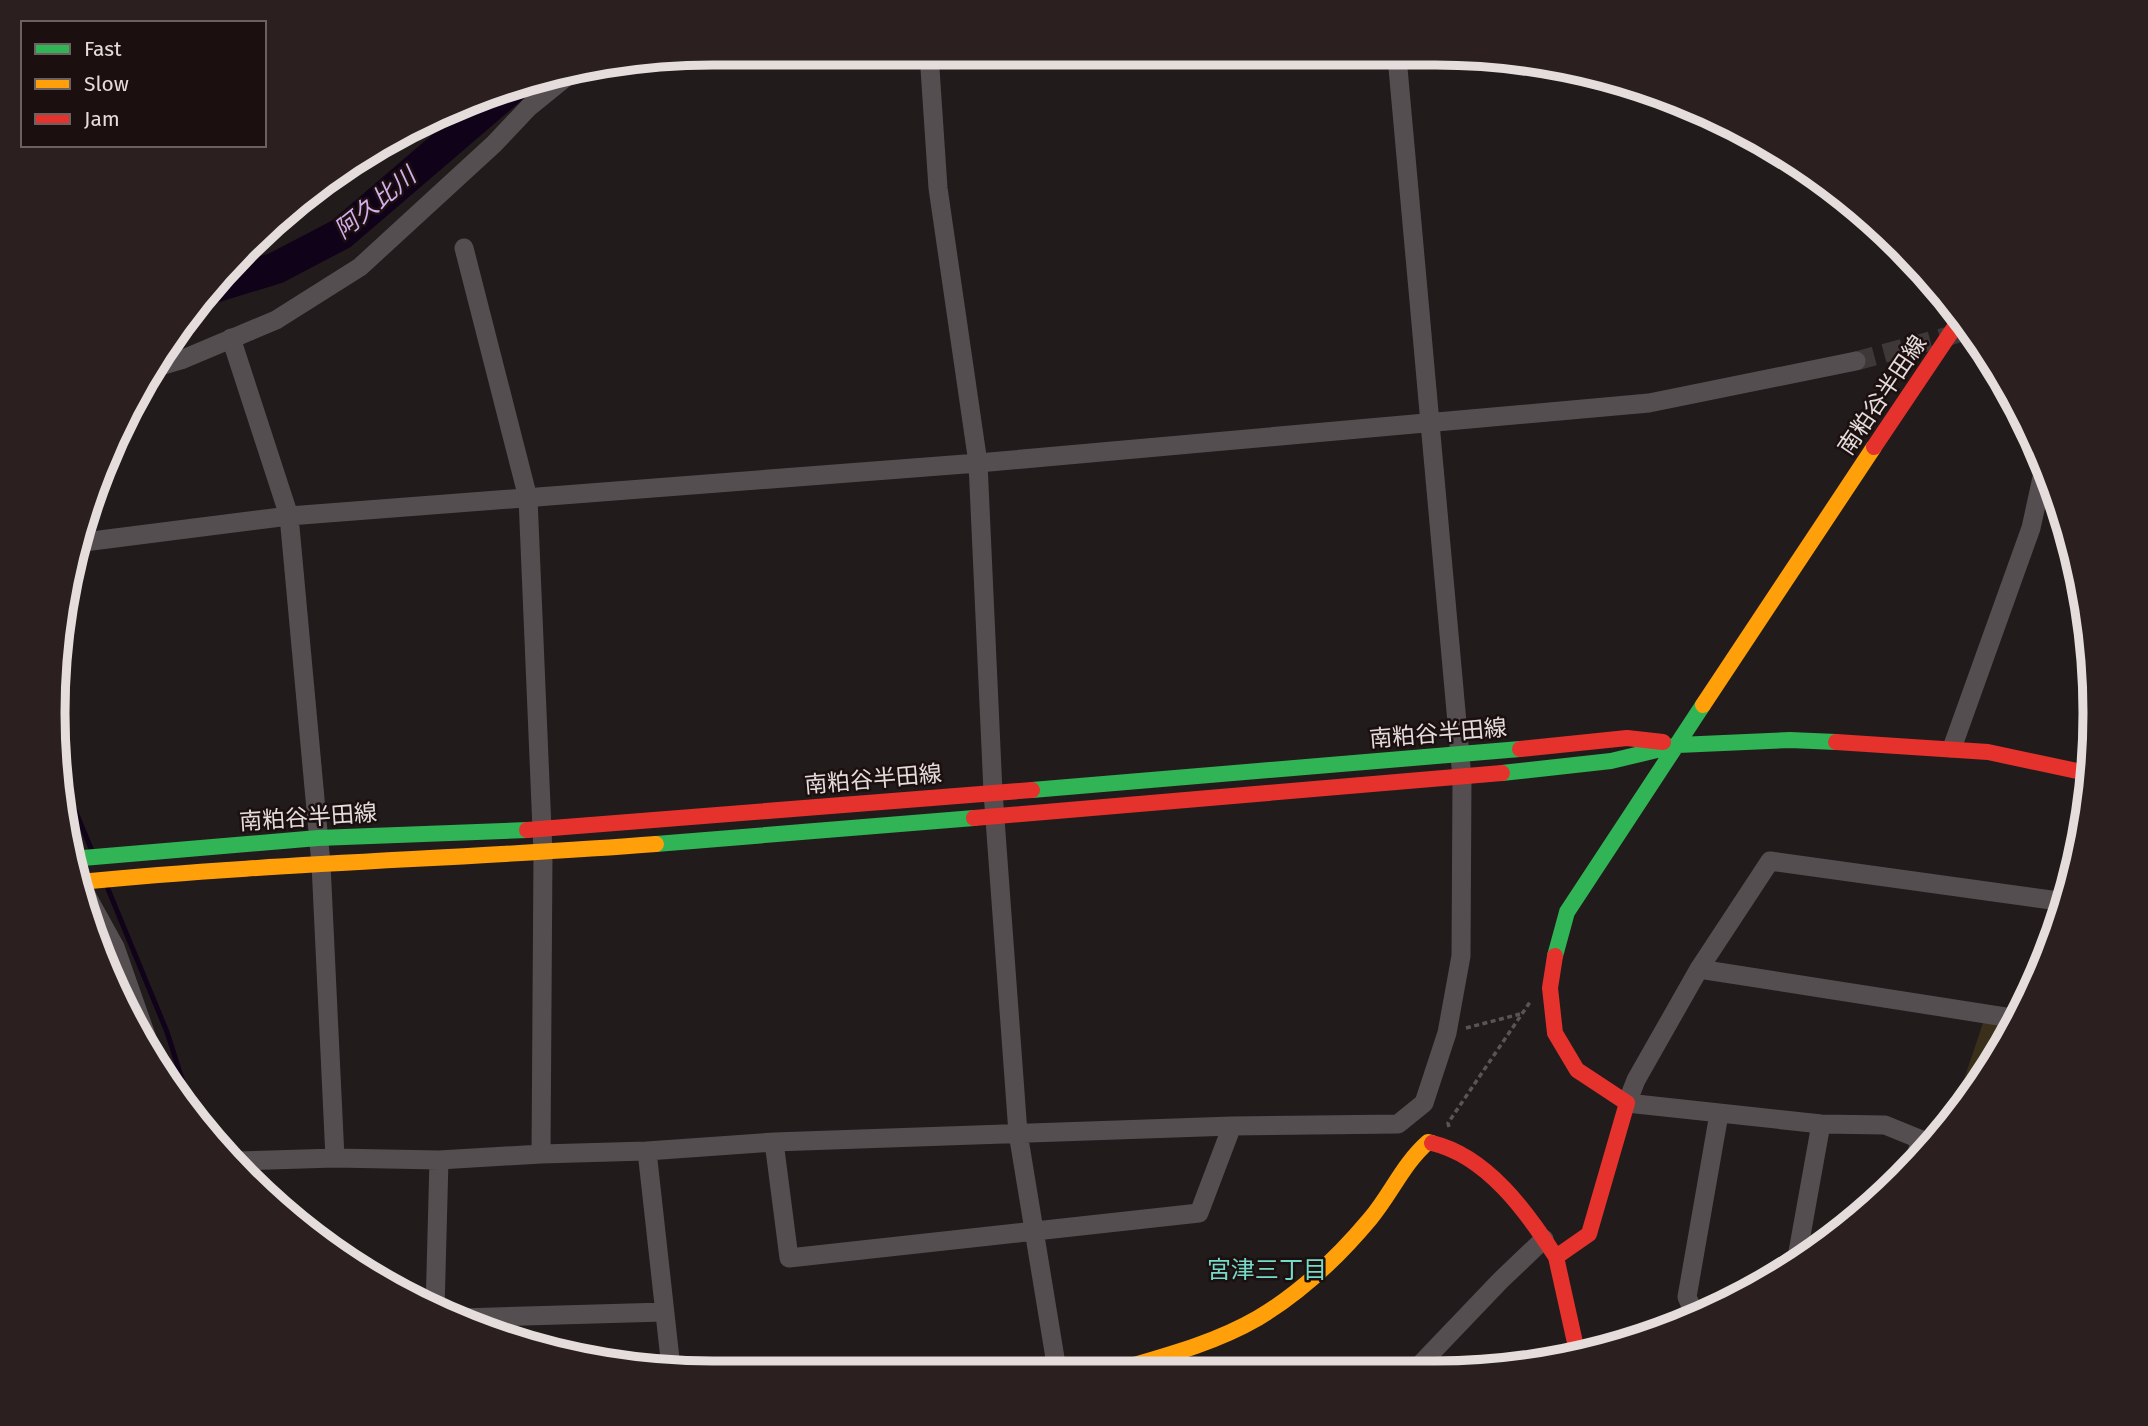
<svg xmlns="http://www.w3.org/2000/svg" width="2148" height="1426" viewBox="0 0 2148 1426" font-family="'Fira Sans','Noto Sans JP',sans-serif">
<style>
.green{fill:#3a2f1b}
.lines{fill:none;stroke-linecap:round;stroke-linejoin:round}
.stream{stroke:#100218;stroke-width:5}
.river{stroke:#100218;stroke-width:32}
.street-tunnel{stroke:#3e3838;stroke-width:19;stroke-dasharray:19 10;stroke-linecap:butt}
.path{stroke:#5a5456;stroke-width:3.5;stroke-dasharray:5 3.5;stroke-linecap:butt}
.street{stroke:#554e51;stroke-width:19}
.fast{stroke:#30b455;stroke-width:16}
.slow{stroke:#ff9f0a;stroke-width:16}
.jam{stroke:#e5322d;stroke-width:16}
.labels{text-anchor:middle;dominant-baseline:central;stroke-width:5;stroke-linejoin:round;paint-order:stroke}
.street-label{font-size:23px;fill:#e5dcdc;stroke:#1b0f0f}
.water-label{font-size:24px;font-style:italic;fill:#d5aeec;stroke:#1b0f0f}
.neighbourhood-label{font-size:24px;fill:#74dbc9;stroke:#1b0f0f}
.rim{fill:none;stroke:#e5dcdc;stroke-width:9}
</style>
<rect width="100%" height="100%" fill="#211b1b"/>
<path class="green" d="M1986,1014l32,5 -11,25 -58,80z"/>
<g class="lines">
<path class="stream" d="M62,786l13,24 17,41
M108,889l59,143 22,69"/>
<path class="river" d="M214,287l62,-19 65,-34 174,-149"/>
<path class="street-tunnel" d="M1856,361l115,-31"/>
<path class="path" d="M1466,1028l54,-14
M1449,1127l-1,-4 82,-121"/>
<path class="street" d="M929,54l9,134 40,275 15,329 25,341 39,237
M313,195l16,-11 32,-27
M464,248l64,250 15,355 -2,301
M231,338l58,178 32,348 14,294
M157,367l24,-7 95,-40 84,-53 134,-123 35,-37 37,-30
M84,542l205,-26 689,-53 671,-60 207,-42
M1952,748l79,-220 12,-55 -1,-14
M84,891l31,56 40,114
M1699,969l319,50
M774,1142l15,116 410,-45 33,-87
M1934,1145l-49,-20 -64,-1 -194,-21 9,-23 63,-111 71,-108 296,41
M647,1151l24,217
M237,1161l98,-3 104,2 102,-6 106,-3 127,-9 458,-16 166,-2 26,-21 23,-70 14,-77 1,-178 -65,-721
M1915,1164l5,-25
M1796,1263l25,-139
M435,1310l4,-150
M1696,1317l-9,-20 32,-183
M461,1318l203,-6
M1413,1372l87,-91 44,-42"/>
<path class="fast" d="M1502,773l109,-12 67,-16 112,-5 46,2
M1032,790l488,-41
M656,844l318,-26
M71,859l247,-21 209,-8
M1555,956l12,-44 136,-207"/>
<path class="slow" d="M1703,705l171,-258
M80,882c191,-19 384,-23 576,-38
M1117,1370c48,-14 98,-27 141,-52 42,-25 81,-62 112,-99 21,-25 33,-55 58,-77l4,1"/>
<path class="jam" d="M1874,447l88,-131
M1836,742l152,10 103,22
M1520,749l107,-11 36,4
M974,818l528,-45
M527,830l505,-40
M1555,956l-5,32 5,45 22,37 50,33 -38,131 -33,23 22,99
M1432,1143c55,13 95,69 124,114"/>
</g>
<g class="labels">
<g class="street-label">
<text transform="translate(1882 395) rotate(-56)">南粕谷半田線</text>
<text transform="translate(1438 733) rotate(-5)">南粕谷半田線</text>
<text transform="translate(873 779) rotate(-5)">南粕谷半田線</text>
<text transform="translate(308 817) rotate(-4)">南粕谷半田線</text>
</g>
<g class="water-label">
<text transform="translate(375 203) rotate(-39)">阿久比川</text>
</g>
<g class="neighbourhood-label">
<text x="1267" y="1270">宮津三丁目</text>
</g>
</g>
<path d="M0 0H2148V1426H0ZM713 65H1435A648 648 0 0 1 2083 713V713A648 648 0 0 1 1435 1361H713A648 648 0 0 1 65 713V713A648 648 0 0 1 713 65Z" fill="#2b1f1f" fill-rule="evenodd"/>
<path class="rim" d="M713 65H1435A648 648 0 0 1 2083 713V713A648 648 0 0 1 1435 1361H713A648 648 0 0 1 65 713V713A648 648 0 0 1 713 65Z"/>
<rect x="21" y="21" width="245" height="126" fill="#1b0f0f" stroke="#6c6161" stroke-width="2"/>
<rect x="35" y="44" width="35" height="10" fill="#30b455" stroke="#6c6161" stroke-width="2"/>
<text x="84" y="56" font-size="21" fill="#e5dcdc">Fast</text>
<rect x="35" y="79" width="35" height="10" fill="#ff9f0a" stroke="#6c6161" stroke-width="2"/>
<text x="84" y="91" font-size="21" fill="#e5dcdc">Slow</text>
<rect x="35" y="114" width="35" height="10" fill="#e5322d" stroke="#6c6161" stroke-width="2"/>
<text x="84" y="126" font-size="21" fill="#e5dcdc">Jam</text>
</svg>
